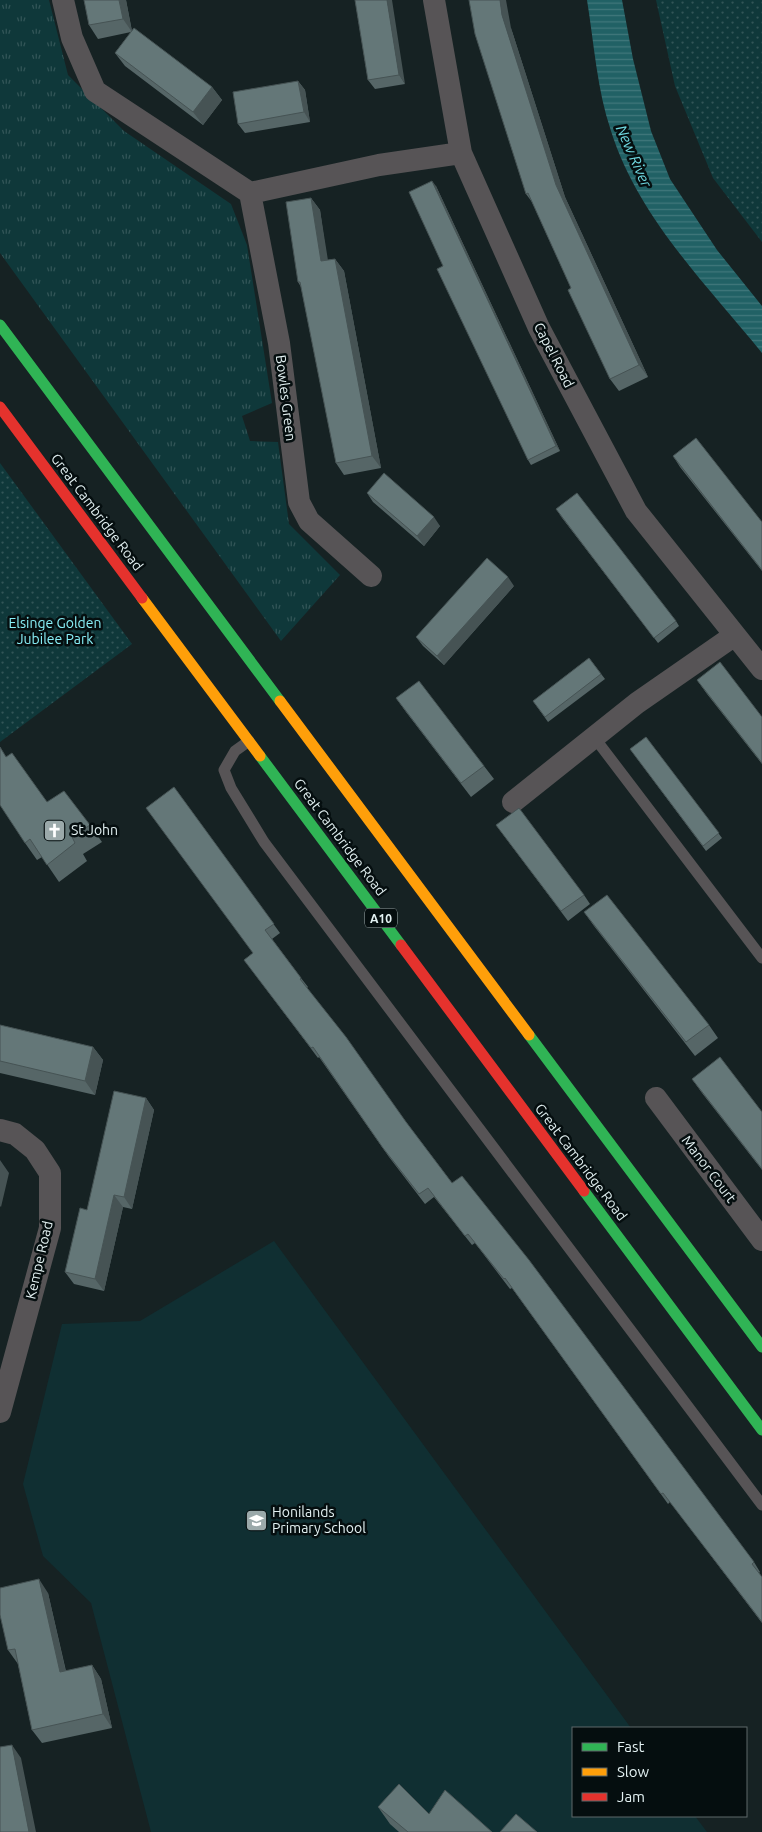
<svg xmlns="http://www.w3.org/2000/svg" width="762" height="1832" viewBox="0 0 762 1832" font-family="Ubuntu,sans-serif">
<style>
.built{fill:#102f32}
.grass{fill:url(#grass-tufts)}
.park{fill:url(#park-dots)}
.water{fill:url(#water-rules)}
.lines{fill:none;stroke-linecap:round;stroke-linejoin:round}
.lane{stroke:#575456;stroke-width:11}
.street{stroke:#575456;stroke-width:22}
.fast{stroke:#30b455;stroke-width:11}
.slow{stroke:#ff9f0a;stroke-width:11}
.jam{stroke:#e5322d;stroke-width:11}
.wall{fill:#566667}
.shaded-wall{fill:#465354}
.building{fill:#647778;stroke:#465354}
.labels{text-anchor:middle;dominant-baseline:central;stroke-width:5;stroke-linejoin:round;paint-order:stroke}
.shield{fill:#050e0f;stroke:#a0adae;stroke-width:1}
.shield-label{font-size:12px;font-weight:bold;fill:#e3f1f2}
.street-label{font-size:14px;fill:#e3f1f2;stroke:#050e0f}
.park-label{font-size:14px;fill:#89f0f8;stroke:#050e0f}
.poi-label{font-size:14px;fill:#e3f1f2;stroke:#050e0f;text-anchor:start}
.water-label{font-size:15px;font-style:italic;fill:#6fd7df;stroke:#050e0f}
</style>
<defs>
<pattern id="grass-tufts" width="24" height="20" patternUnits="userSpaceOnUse" patternTransform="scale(1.25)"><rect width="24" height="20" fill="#0f383a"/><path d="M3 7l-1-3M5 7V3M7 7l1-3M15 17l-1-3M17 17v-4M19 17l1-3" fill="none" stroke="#325557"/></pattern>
<pattern id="park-dots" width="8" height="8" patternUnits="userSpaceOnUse" patternTransform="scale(1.25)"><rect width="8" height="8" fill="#0f383a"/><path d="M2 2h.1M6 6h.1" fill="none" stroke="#325557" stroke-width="1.8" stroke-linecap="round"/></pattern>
<pattern id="water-rules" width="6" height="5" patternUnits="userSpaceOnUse" patternTransform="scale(1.25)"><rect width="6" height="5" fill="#216165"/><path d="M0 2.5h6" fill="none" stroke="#41787c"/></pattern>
</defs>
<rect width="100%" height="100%" fill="#162223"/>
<path class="built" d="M274,1241l357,487h-58v88h122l12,16h-556l-60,-229 -48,-47 -20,-72 39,-160 78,-3z"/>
<path class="grass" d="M0,0h49l19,75 56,56 107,73 16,41 25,158 -30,13 8,25 28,1 11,82 51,51 -59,66 -281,-388z"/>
<path class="park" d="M656,0h106v242l-49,-64 -38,-92z
M0,463l132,181 -132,98z"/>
<path class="water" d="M587,0h35l11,59 18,72 19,48 47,71 45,56v47c-55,-68 -124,-136 -151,-222 -14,-41 -17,-88 -24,-131z"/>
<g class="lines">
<path class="lane" d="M594,737l168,221
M249,741l-14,10 -11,19 7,18 33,54 498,663"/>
<path class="street" d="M63,0l9,38 23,53 155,102 129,-28 82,-12
M434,0l27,153 78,175 97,183 126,158
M250,193l29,150 20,159 10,19 62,55
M513,802l124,-99 98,-68
M656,1098l106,142
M0,1130l15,4 20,16 15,23v55l-50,184"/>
<path class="fast" d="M0,325l280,376
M260,756l141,189
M529,1035l233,312
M584,1191l178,239"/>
<path class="slow" d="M142,598l118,158
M280,701l249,334"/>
<path class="jam" d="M0,407l142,191
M401,945l183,246"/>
</g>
<path class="wall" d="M84,0h42l6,31 80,56 10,13 -19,25 -78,-59 -10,-13 16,-21 -33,7 -9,-14z
M355,0l50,84 -30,5 -7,-9z
M511,28l54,169 83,180 -29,14 -9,-12 -39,-91 -39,-86 -6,-8z
M298,81l7,9 5,32 -65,11 -7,-9z
M436,186l124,265 -29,14 -3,-5 -85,-194z
M311,198l9,12 7,50 8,-1 9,12 37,197 -37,7 -8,-12 -35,-176 -3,-5z
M673,456l89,66v49l-82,-104z
M367,493l73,33 -16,20 -51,-44z
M559,514l117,107 3,5 -21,17z
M514,586l-70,79 -21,-19 -7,-9z
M589,658l16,21 -57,43 -15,-21z
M697,680l65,37v47l-55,-70z
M396,698l88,68 10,13 -23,18 -65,-85z
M646,737l76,101 -16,13 -76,-102z
M7,756l40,46 43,23 12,17 -19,12 4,7 -28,21 -17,-25 -5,3 -12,-17z
M174,787l106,146 -8,6 29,39 7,9 -1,1 99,134 46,61 302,379 6,10 -1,1 3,4v46l-92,-121 -2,2 -156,-216 -2,1 -35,-46 -3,2 -38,-48 -9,7 -36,-47 -70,-100 -1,1 -67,-89 -7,-9 9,-7z
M496,825l88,70 6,9 -22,17z
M584,912l125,113 9,13 -23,18 -101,-130z
M0,1025l93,22 10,13 -8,35 -95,-22z
M692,1079l70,33v58l-60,-77z
M146,1098l8,12 -22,99 -9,-2 -19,84 -30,-7 -9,-12 22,-62z
M48,1593l18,78 26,-6 9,14 11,49 -70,15 -10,-13 -14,-66 -10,-14z
M378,1807l51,7 63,18h-93l-9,-8z"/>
<path class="shaded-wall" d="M119,0h7l6,32 -9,-13z
M387,0h5l13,84 -6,-9z
M500,0h6l5,28 54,169 83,180 -9,-12 -83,-180 -54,-170z
M298,81l7,9 5,32 -6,-10z
M212,87l10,13 -19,25 -10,-13z
M432,181l4,5 124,265 -4,-5z
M311,198l9,12 10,63 -9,-12z
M335,259l9,12 37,197 -9,-12z
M434,517l6,9 -16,20 -7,-10z
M508,577l6,9 -70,79 -7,-9z
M93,1047l10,13 -8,35 -10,-14z
M146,1098l8,12 -22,99 -8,-12z
M0,1160l9,13 -8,34 -1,-1z
M114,1195l9,12 -19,84 -9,-12z
M39,1579l9,14 21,93 -9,-14z
M92,1665l9,14 11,49 -9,-14z
M12,1745l9,13 15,74h-7z"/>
<path class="building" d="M84,0h35l4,19 -34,6z
M355,0h32l12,75 -31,5z
M469,0h31l2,15 54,170 83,180 -29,14 -42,-89 3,-2 -43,-95 -2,1 -51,-160z
M134,28l78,59 -19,25 -78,-59z
M298,81l6,31 -66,12 -5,-32z
M432,181l124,265 -28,14 -91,-191 6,-3 -34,-74z
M311,198l10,63 14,-2 37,197 -36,7 -36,-181h-2l-12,-80z
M696,438l66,84v48l-89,-114z
M384,473l50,44 -17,19 -50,-43z
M577,493l99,128 -22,17 -98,-129z
M487,558l21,19 -71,79 -21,-19z
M589,658l12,16 -56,43 -12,-16z
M720,662l42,55v46l-65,-83z
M419,681l65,85 -23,17 -65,-85z
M646,737l73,96 -16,13 -73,-97z
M0,747l6,10 6,-4 35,49 17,-11 26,34 -18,12 3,6 -28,22 -17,-26 -5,4 -25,-38z
M174,787l100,137 -9,6 36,48 -1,1 46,58 60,85 46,61 10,-7 67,84 225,302 -2,2 10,13v45l-99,-129 -2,1 -156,-216 -1,1 -36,-45 -3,2 -37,-48 -9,6 -36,-46 -70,-101 -2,1 -67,-88 9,-7 -107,-145z
M519,808l65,87 -23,16 -65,-86z
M607,895l102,130 -23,17 -102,-130z
M0,1025l93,22 -8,34 -85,-20z
M720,1057l42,55v57l-70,-90z
M114,1091l32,7 -22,99 -10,-2 -19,84 -30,-7 15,-64 7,2z
M39,1579l21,93 32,-7 11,49 -71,16 -17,-81 -7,1 -8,-35v-27z
M12,1745l17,87h-29v-85z
M399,1784l30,30 16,-24 47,42h-84l-30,-25z
M516,1814l21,18h-37z"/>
<defs>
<symbol id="church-square" viewBox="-11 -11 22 22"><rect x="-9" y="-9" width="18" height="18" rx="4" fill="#9ba9aa" stroke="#050e0f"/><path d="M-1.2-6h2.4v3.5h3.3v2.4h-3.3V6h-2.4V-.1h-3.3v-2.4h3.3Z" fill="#fff"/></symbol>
<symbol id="school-square" viewBox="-11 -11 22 22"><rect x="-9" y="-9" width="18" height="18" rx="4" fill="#9ba9aa" stroke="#050e0f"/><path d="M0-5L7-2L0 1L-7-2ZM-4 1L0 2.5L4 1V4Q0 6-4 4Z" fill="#fff"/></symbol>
</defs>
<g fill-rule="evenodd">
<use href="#church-square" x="42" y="818" width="25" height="25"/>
<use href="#school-square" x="244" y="1508" width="25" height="25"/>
</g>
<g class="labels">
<rect class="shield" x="365" y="908.5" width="32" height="19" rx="4"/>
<g class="shield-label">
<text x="381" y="918">A10</text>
</g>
<g class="street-label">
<text transform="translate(554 355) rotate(63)">Capel Road</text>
<text transform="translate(286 398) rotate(83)">Bowles Green</text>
<text transform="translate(97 512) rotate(53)">Great Cambridge Road</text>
<text transform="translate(340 837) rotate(53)">Great Cambridge Road</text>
<text transform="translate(581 1162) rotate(53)">Great Cambridge Road</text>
<text transform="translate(709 1169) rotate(53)">Manor Court</text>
<text transform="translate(39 1260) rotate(-77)">Kempe Road</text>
</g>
<g class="park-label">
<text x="55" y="623">Elsinge Golden<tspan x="55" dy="16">Jubilee Park</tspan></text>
</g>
<g class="poi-label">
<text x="71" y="830">St John</text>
<text x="272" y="1512">Honilands<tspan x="272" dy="16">Primary School</tspan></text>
</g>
<g class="water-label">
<text transform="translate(634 156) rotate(66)">New River</text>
</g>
</g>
<rect x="572" y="1727" width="175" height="90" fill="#050e0f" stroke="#5e696a"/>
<rect x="582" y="1743" width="25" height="8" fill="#30b455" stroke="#5e696a"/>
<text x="617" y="1752" font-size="15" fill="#e3f1f2">Fast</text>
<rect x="582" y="1768" width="25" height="8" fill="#ff9f0a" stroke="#5e696a"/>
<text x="617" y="1777" font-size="15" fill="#e3f1f2">Slow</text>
<rect x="582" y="1793" width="25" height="8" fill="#e5322d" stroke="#5e696a"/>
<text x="617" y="1802" font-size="15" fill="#e3f1f2">Jam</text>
</svg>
